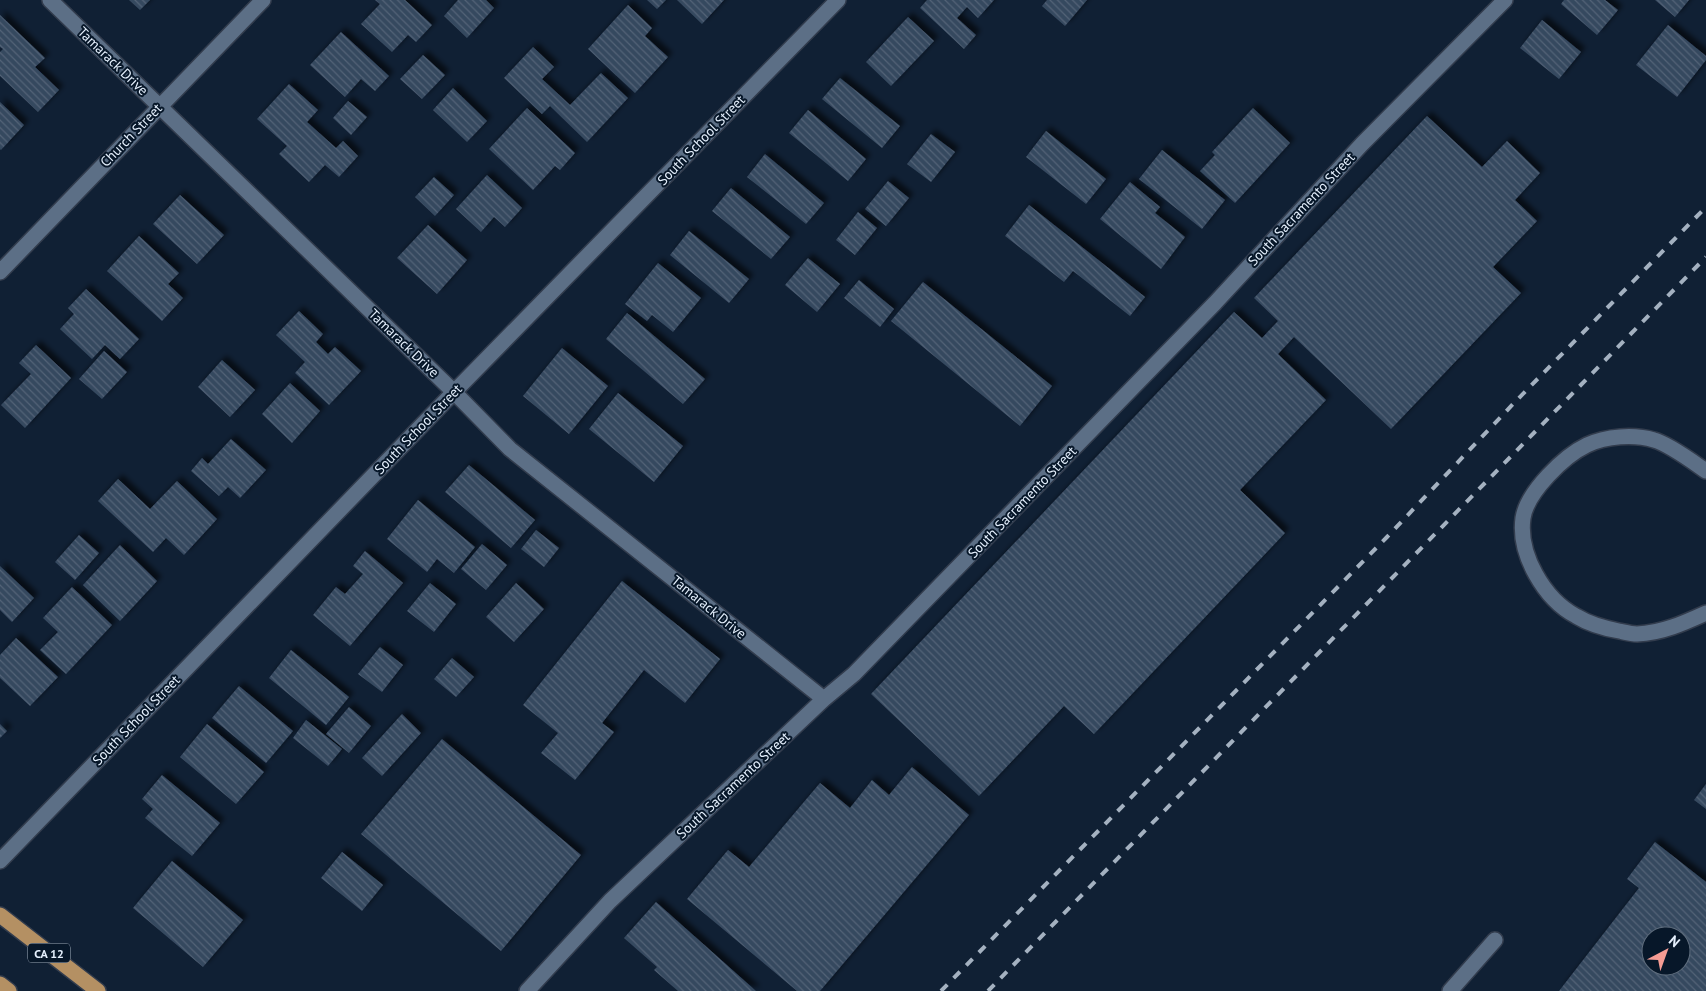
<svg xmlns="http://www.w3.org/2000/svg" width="1706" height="991" viewBox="0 0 1706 991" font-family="'PT Sans',sans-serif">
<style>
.building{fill:url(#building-back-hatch);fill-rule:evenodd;filter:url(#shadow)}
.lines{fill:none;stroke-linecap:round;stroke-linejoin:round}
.minor-casing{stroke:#323c4d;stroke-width:18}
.major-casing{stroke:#323c4d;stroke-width:18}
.minor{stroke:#5c6f86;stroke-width:15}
.major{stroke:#b49063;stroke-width:15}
.rail{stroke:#a4b1c0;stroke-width:4;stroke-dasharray:9 9;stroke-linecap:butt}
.labels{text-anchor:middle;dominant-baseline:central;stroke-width:4;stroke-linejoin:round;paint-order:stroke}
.shield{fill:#071729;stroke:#a2afbd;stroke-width:1}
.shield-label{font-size:12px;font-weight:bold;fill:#e5f0fd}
.street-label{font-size:14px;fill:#e5f0fd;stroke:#071729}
</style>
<defs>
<pattern id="building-back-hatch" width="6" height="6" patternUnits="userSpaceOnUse" patternTransform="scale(1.25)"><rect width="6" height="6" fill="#36485f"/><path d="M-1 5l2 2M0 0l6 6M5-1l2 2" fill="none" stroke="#536377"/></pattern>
<filter id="shadow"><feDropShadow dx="4.5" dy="-4.5" stdDeviation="2.5" flood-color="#0009"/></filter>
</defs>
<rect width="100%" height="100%" fill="#102034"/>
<path class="building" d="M129,0h21l-10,10z
M375,0h30l27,25 -16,17 -8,-7 -16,17 -31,-28 19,-20z
M458,0h28l8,8 -27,30 -23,-22z
M647,0h19l-9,9z
M677,0h47l-22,24z
M927,0h67l-16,18 -11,-11 -10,11 19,17 -12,14 -44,-41z
M1047,0h40l-22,26 -23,-20z
M1564,0h41l13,10 -21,25 -36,-31z
M1655,0h34l-14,17z
M628,5l24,23 -7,8 23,21 -33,36 -47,-44z
M0,15l45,43 -10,9 24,23 -21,22 -38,-36v-24l3,-3 -3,-2z
M908,17l26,24 -43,45 -25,-24z
M1542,20l39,32 -22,27 -39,-31z
M1668,25l38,31v4l-29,37 -41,-32z
M341,32l48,44 -14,15 -14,-12 -16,18 -35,-32z
M533,47l21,20 -12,12 28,26 31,-32 27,25 -41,44 -37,-36 -8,8 -38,-36z
M423,55l22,20 -23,24 -22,-20z
M840,78l60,48 -18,22 -60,-49z
M289,84l29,26 -11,12 29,26 7,-7 15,15 -19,21 -14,-12 -16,17 -30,-28 8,-8 -30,-27z
M453,88l34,33 -20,21 -34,-32z
M348,101l19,16 -16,18 -18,-17z
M0,102l24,23 -23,25 -1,-1z
M527,108l48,45 -15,17 -5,-4 -22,24 -44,-41z
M1253,108l37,35 -55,60 -35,-32 15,-16 -3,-3z
M808,110l58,49 -18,22 -59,-48z
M1427,116l55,51 25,-26 33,32 -25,27 22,21 -44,46 28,26 -130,136 -97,-92 -16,17 48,46 -86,90 45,43 -191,201 -30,-28 -85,90 -108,-102 363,-382 28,26 16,-17 -24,-23z
M1046,131l60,48 -20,25 -60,-47z
M931,134l24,18 -24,30 -24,-18z
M1162,150l63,50 -23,29 -63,-50z
M765,154l59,49 -18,21 -59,-47z
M487,175l35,33 -17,19 -11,-10 -13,15 -25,-23z
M434,177l20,18 -19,21 -20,-19z
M888,181l21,17 -23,28 -21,-17z
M1130,182l30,25 -5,6 30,24 -24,32 -61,-50z
M731,188l59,49 -19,22 -59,-48z
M180,195l44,40 -27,29 -44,-40z
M1029,205l116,92 -15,19 -57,-45 -9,11 -59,-46z
M858,212l19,16 -22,27 -19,-15z
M428,225l39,35 -30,34 -40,-36z
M689,231l60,48 -20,24 -59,-48z
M139,236l40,37 -11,11 15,14 -21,23 -55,-50z
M808,258l32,26 -23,28 -32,-27z
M658,263l43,35 -28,34 -21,-17 -5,6 -22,-17z
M859,280l35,29 -14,18 -36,-29z
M923,282l129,104 -32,40 -129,-105z
M86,289l53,50 -19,20 -15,-14 -13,14 -32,-30 14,-15 -6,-6z
M299,311l24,23 -7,8 12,12 7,-7 26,24 -32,34 -34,-32 10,-11 -29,-27z
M627,313l78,66 -22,25 -77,-65z
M36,345l35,33 -46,50 -24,-23 30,-31 -12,-11z
M562,348l46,38 -39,48 -46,-38z
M104,351l23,21 -25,27 -23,-20z
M222,360l33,30 -25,27 -32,-30z
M290,383l30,28 -28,32 -30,-29z
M618,393l65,53 -29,36 -65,-53z
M231,439l35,31 -26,28 -12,-11 -9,9 -28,-25 11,-13 6,6z
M469,465l66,55 -24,28 -66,-56z
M118,479l32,30 27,-28 40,38 -33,36 -18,-17 -13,14 -55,-51z
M418,500l57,47 -21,26 -17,-14 -10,13 -40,-33z
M536,530l23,18 -15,19 -23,-18z
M79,535l20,18 -24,27 -20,-18z
M482,544l25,21 -21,25 -25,-21z
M120,545l37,36 -37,40 -37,-36z
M365,551l38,32 -53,63 -37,-31 23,-28 9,7 18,-20 -10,-8z
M0,566l34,32 -22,24 -12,-12z
M622,581l98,78 -35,44 -41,-33 -42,53 12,9 -39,48 -34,-27 17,-20 -35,-28z
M430,583l26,21 -22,28 -27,-21z
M516,583l28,26 -30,33 -28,-25z
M72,587l40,38 -46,49 -26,-24 18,-18 -15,-14z
M16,638l42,39 -28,29 -30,-28v-23z
M380,647l23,18 -21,27 -24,-18z
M291,650l58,47 -23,28 -57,-47z
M452,658l22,19 -18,20 -22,-18z
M239,686l54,45 -27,32 -54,-45z
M349,707l22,19 -22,27 -23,-19z
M402,714l19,19 -39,43 -20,-18z
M306,720l36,29 -14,17 -35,-28z
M0,724l7,7 -7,7z
M207,724l57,48 -28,32 -56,-47z
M442,739l139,116 -80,96 -140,-117z
M912,767l57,48 -149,176h-23l-110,-92 41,-49 21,17 71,-84 30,25 22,-28 17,15z
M162,775l58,48 -28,33 -47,-38 8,-9 -11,-10z
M1706,784v25l-12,-9z
M1655,842l51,40v109h-147l80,-103 -12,-9zM1651,936h30v30h-30z
M342,852l41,33 -21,26 -41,-33z
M172,861l71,59 -40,47 -70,-59z
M656,902l100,89h-78l-24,-21 3,-3 -33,-29z"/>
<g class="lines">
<defs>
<path id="minor" d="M50,0l404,392 56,57 314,250
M0,272l263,-272
M1706,471c-13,-9 -37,-27 -52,-31 -20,-6 -48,-4 -67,5 -23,11 -60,47 -64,73 -5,36 21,81 53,98 13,8 27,12 43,15 5,1 12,3 18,3 25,-1 47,-11 69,-21
M0,861l454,-469 384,-392
M527,991l83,-90 214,-202 30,-25 361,-371 147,-159 143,-144
M1450,991l45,-51"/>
<path id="major" d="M0,915l98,76
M0,984l9,7"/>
</defs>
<use href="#minor" class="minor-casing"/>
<use href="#major" class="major-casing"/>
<use href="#minor" class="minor"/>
<use href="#major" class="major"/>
<path class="rail" d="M941,991l446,-454 127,-134 192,-196
M988,991l718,-734"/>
</g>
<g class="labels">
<rect class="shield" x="28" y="943.5" width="42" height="19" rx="4"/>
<g class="shield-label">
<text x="49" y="953">CA 12</text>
</g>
<g class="street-label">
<text transform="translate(113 61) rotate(44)">Tamarack Drive</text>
<text transform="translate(131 135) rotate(-46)">Church Street</text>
<text transform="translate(701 140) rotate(-46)">South School Street</text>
<text transform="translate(1301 209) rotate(-47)">South Sacramento Street</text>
<text transform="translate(404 343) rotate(44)">Tamarack Drive</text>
<text transform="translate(418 429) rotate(-46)">South School Street</text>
<text transform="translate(1022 502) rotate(-46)">South Sacramento Street</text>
<text transform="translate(709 607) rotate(39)">Tamarack Drive</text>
<text transform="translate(136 720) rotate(-46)">South School Street</text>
<text transform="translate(733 785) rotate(-43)">South Sacramento Street</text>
</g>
</g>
<g transform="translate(1666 951) rotate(41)"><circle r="24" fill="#071729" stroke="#606e7e"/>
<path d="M0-4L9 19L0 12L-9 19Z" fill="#f59c94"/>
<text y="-8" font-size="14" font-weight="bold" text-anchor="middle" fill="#e5f0fd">N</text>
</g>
</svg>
